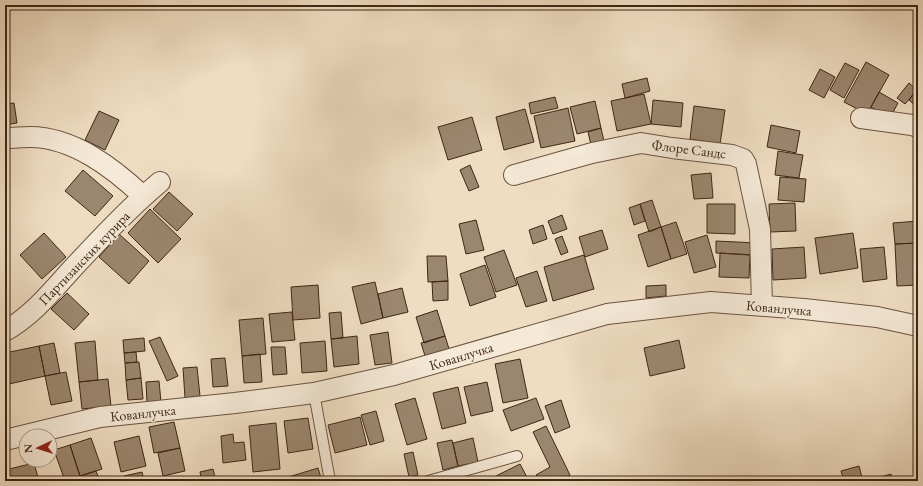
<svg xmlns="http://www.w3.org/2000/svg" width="923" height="486" viewBox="0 0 923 486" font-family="'EB Garamond',serif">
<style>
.building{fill:#9b866f;stroke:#3f2716}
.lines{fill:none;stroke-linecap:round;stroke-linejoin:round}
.service-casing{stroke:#6b5441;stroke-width:12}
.minor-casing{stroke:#6b5441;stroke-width:22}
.service{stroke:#f5e9d7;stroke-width:10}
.minor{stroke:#f5e9d7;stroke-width:20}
.labels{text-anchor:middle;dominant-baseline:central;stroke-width:3;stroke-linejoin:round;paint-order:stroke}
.street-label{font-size:14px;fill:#3f2716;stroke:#f5e9d7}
</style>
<rect width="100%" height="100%" fill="#efddc2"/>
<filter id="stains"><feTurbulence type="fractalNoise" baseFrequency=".005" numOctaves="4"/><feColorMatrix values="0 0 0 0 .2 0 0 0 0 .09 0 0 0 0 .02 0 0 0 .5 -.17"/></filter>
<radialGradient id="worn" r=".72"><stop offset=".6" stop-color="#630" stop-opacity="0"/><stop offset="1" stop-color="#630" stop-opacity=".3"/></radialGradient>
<path class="building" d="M866,62l23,13 -22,39 -23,-12z
M845,63l14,7 -15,28 -14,-8z
M820,69l15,8 -11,21 -15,-8z
M647,78l3,13 -25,7 -3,-14z
M909,83l8,7 -12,14 -8,-6z
M918,88v20l-9,-8z
M879,92l19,11 -8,15 -19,-11z
M644,94l7,30 -34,7 -6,-30z
M555,97l3,11 -27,6 -2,-11z
M653,100l30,3 -2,24 -30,-3z
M595,101l6,27 -24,6 -7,-27z
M14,103l3,20 -12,2v-21z
M694,106l31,4 -5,34 -30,-5z
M568,108l7,33 -34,7 -7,-32z
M525,109l9,33 -30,8 -8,-33z
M99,111l20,9 -14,30 -20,-10z
M472,117l10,33 -34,10 -10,-33z
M771,125l29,6 -4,22 -29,-6z
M601,128l4,18 -13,3 -4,-17z
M778,151l25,4 -4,23 -24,-3z
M470,165l9,22 -10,4 -9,-21z
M83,170l30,26 -18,20 -30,-25z
M711,173l2,25 -19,1 -3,-24z
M780,177l26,2 -2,23 -26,-2z
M169,192l24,22 -16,17 -24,-22z
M652,200l9,27 -12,5 -9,-28z
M795,203l1,28 -26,1 -1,-28z
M640,204l5,17 -11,4 -5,-17z
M707,204h28v30l-28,-1z
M150,209l31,30 -23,24 -30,-30z
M562,215l5,14 -14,5 -5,-13z
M476,220l8,30 -18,4 -7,-30z
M918,221v22l-23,1 -2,-21z
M676,222l11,32 -16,5 -10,-32z
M543,225l4,14 -14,5 -4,-14z
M661,227l10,32 -23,8 -10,-32z
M602,230l6,19 -23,8 -6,-20z
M44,233l22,24 -24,22 -22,-24z
M853,233l5,35 -38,6 -5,-36z
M119,234l30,27 -20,23 -30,-27z
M707,235l9,32 -22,6 -9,-31z
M562,236l6,16 -7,3 -6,-16z
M716,241l41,2 -1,12 -40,-2z
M918,243v42l-21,1 -2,-42z
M804,247l2,31 -33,2 -1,-31z
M884,247l3,32 -24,3 -3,-33z
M504,250l13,35 -21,7 -12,-35z
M720,253l30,2 -1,23 -30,-1z
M584,255l10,34 -41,12 -9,-34z
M427,256h19l2,25 -20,1z
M485,265l11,32 -26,9 -10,-32z
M537,271l10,30 -21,6 -10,-29z
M448,281v19l-15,1 -1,-19z
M375,282l8,36 -22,6 -9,-37z
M318,285l2,33 -27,2 -2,-33z
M666,285v11l-20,2v-12z
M402,288l6,24 -25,6 -5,-24z
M67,293l22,21 -15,16 -23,-21z
M437,310l8,26 -21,7 -8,-26z
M292,312l3,28 -23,2 -3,-28z
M341,312l2,26 -12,1 -2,-26z
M263,318l3,36 -24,2 -3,-36z
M388,332l4,31 -17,2 -5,-30z
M357,336l2,28 -25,3 -3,-28z
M445,336l5,16 -24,7 -5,-16z
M160,337l18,39 -11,5 -18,-40z
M144,338l1,13 -21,2 -1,-13z
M679,340l6,28 -35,8 -6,-28z
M95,341l3,39 -19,2 -4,-39z
M325,341l2,30 -25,2 -2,-30z
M54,343l6,30 -15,3 -6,-30z
M39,346l6,30 -36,8 -4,-20v-11z
M271,347h14l2,27 -14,1z
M136,352l1,10 -12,1 -1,-10z
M260,354l2,28 -18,1 -2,-27z
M225,358l3,28 -15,1 -2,-28z
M520,359l8,39 -25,5 -8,-39z
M139,362l2,16 -15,2 -1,-17z
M197,367l3,29 -15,2 -2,-30z
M66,372l6,29 -21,4 -6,-29z
M141,378l2,21 -15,1 -2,-20z
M108,379l3,27 -29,3 -3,-27z
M159,381l2,21 -14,1 -1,-21z
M487,382l6,29 -22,5 -7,-29z
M458,387l8,36 -24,6 -9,-36z
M415,398l12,41 -20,6 -12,-41z
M536,398l8,21 -33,12 -8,-21z
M561,400l9,27 -15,6 -10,-27z
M376,411l8,30 -14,4 -9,-30z
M360,417l7,28 -32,8 -7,-28z
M308,418l5,31 -25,4 -4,-32z
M174,422l6,26 -26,5 -5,-26z
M276,423l4,46 -27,3 -4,-46z
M546,426l24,49 -12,6h-19l-3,-6 14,-8 -17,-35z
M233,434l1,9 10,-1 2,18 -23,3 -2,-27z
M139,436l7,30 -25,6 -7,-30z
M91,438l11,31 -22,7 -10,-31z
M473,438l5,24 -20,4 -5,-23z
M452,440l6,26 -15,4 -6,-27z
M70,445l10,31 -15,5 -11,-31z
M180,448l5,23 -22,5 -5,-23z
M413,452l5,23 -9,2 -5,-23z
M34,463l5,18h-34v-11z
M520,464l9,17h-43z
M859,466l4,15h-19l-3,-10z
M318,468l4,13h-26l-1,-6z
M213,469l3,12h-14l-2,-9z
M96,471l4,10h-18l-2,-5z
M142,472l2,9h-19l-1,-5z
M891,474l2,7h-26z
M295,475l1,6h-22z"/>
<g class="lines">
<defs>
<path id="service" d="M314,393l16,88
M428,481l89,-25"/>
<path id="minor" d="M861,118l51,7 6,2
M5,138c8,0 17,-1 25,-1 43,0 83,31 113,59
M514,175l78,-22 49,-10 31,5 60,7 11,4 3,5 14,65 2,77
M5,331c27,-15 47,-40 67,-62 28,-30 57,-61 88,-87
M5,440l95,-23 135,-14 79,-10 80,-18 213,-61 104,-12 93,7 73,8 41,9"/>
</defs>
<use href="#service" class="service-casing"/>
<use href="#minor" class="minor-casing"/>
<use href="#service" class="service"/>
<use href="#minor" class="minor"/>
</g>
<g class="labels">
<g class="street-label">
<text transform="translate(689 149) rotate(7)">Флоре Сандс</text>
<text transform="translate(84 258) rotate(-46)">Партизанских курира</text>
<text transform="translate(779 308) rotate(5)">Кованлучка</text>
<text transform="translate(461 356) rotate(-17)">Кованлучка</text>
<text transform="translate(143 413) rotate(-6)">Кованлучка</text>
</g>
</g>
<rect width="923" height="486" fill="none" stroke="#efddc2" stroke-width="20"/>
<rect x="6" y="6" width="911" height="474" fill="none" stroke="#3f2716" stroke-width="2"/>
<rect x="10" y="10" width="903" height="466" fill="none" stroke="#3f2716"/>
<g transform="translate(38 448) rotate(266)"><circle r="19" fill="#f5e9d7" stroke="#ac9b8a"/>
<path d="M0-3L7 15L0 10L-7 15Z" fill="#8f2418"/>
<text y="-6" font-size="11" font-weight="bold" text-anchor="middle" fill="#3f2716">N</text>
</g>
<rect width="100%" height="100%" filter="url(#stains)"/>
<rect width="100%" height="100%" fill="url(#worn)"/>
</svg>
